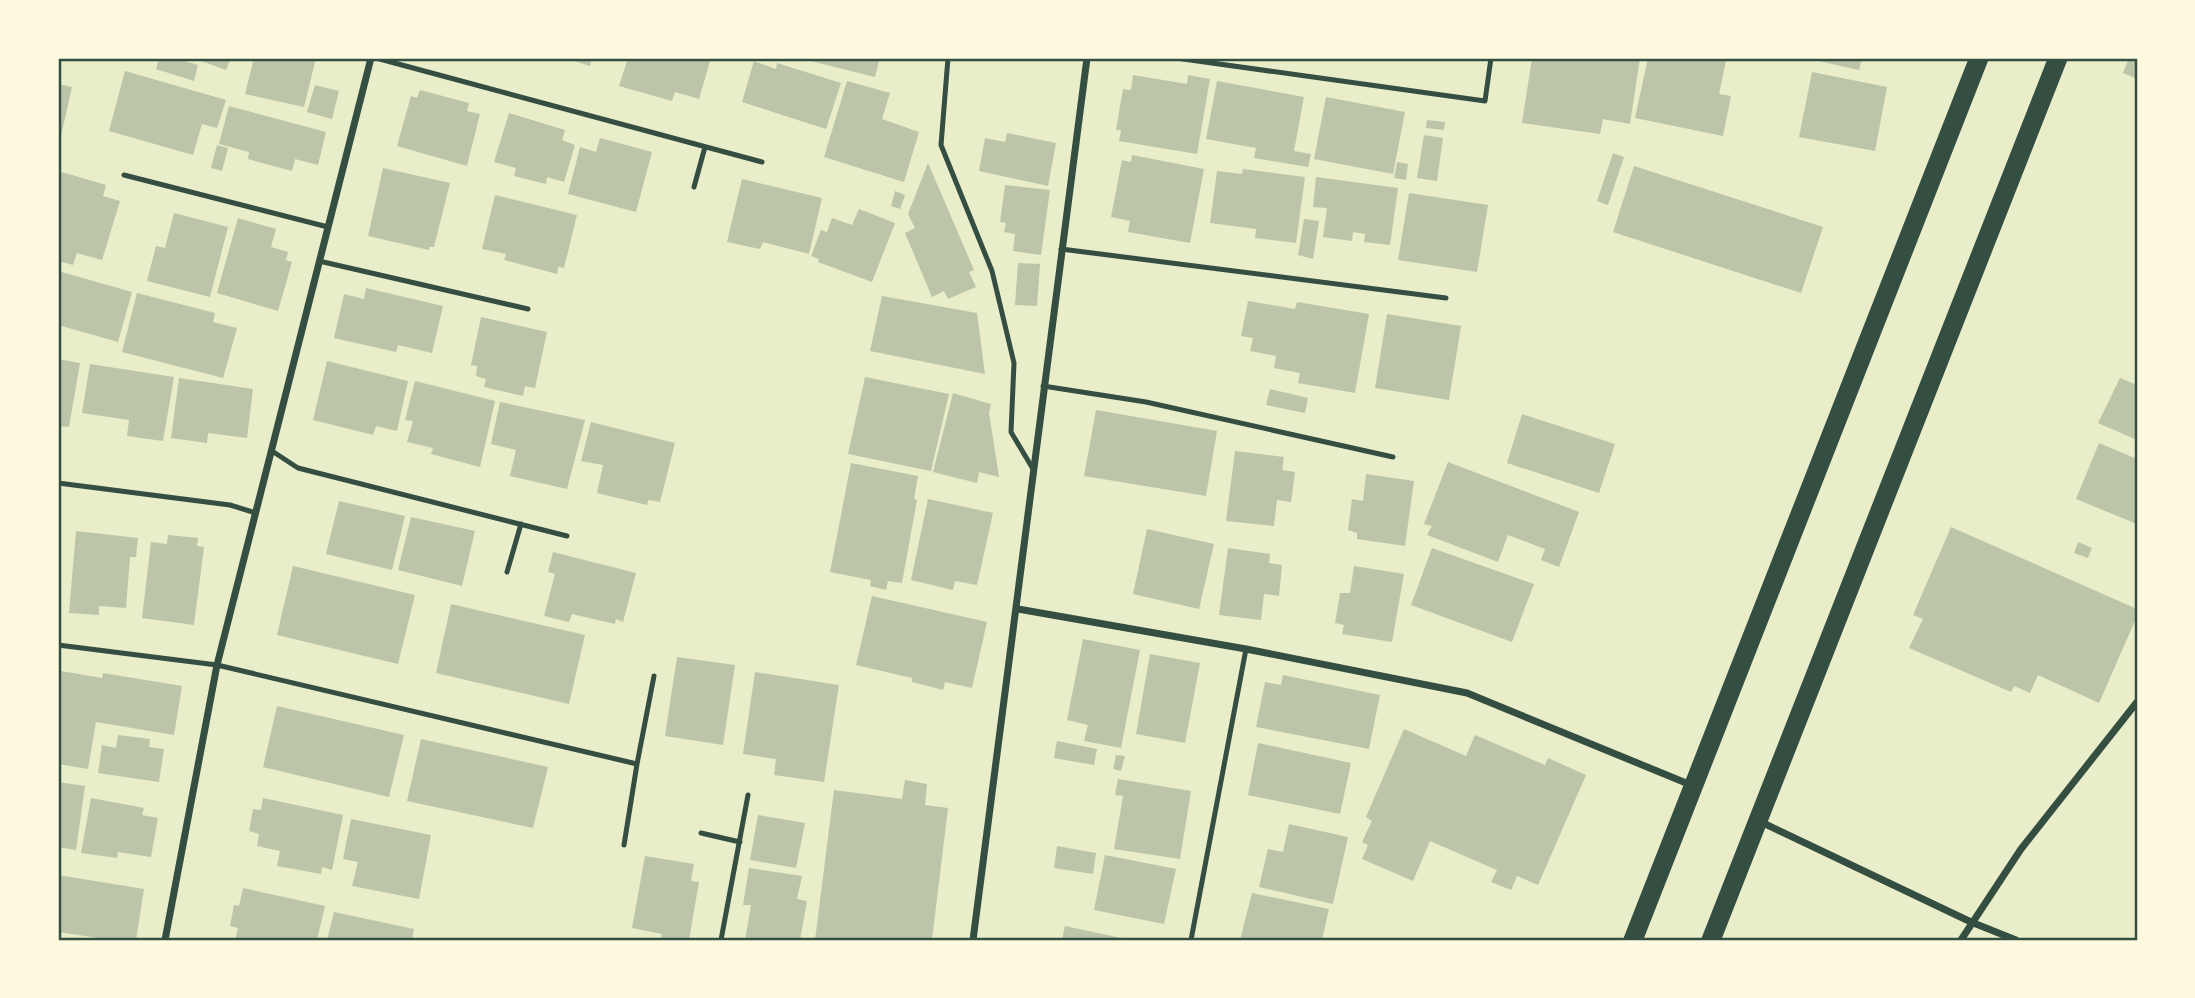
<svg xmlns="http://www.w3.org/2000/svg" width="2195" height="998" viewBox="0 0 2195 998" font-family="'Titillium Web',sans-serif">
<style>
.building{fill:#bcc5a7}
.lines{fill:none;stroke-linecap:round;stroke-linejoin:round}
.service{stroke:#344e41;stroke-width:5}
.minor{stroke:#344e41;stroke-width:7}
.trunk{stroke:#344e41;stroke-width:19}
.neatline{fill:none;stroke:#344e41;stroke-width:2.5}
</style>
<rect width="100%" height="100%" fill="#e9edc9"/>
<path class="building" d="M159,58h16l23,7 -4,16 -38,-12z
M193,58h38l-5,12z
M254,58h62l-12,49 -59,-13z
M565,58h27l-2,8z
M628,58h83l-12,41 -24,-7 -3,9 -53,-15z
M811,58h69l-5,19 -64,-16z
M1532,58h108l-10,66 -27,-5 -3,15 -78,-11z
M1648,58h38l16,3 1,-3h3l20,3 -7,33 12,2 -8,40 -88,-18z
M1805,58h57l-3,12z
M2129,58h8v21l-14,-6z
M754,61l22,8 1,-6 64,20 -15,46 -84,-27z
M125,71l101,29 -9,28 -15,-4 -9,31 -84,-24z
M1812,72l75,15 -12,64 -76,-14z
M1133,75l54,9 1,-9 22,4 -13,75 -78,-13 2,-11h-5l7,-41 8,1z
M847,81l43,12 -8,26 37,13 -15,50 -80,-25z
M1217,81l87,16 -10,54 17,3 -3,13 -54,-9 2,-10 -50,-9z
M58,84l14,3 -13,58h-1z
M315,85l24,6 -7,28 -25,-7z
M420,90l49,13 -2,8 13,3 -13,52 -70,-20 14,-50 6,2z
M1326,97l79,15 -12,62 -79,-15z
M229,106l97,26 -8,33 -23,-6 -3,12 -44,-12 1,-7 -30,-8z
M509,113l56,17 -3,10 13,5 -11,37 -17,-5 -1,7 -32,-8 2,-8 -22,-6z
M1427,120l18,2 -1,8 -18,-2z
M1007,133l49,10 -8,43 -69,-15 6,-33 20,4z
M1424,135l19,3 -6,43 -20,-3z
M600,138l52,14 -16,60 -68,-18 12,-47 16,5z
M217,145l11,3 -6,23 -11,-3z
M1613,153l11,4 -16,48 -11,-4z
M1132,155l72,14 -14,74 -62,-11 2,-11 -19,-4 11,-57 9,2z
M1397,162l11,2 -2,16 -12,-2z
M928,163l46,107 -5,2 7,15 -28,12 -4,-8 -12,6 -27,-64 10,-5 -7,-14z
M1634,166l189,61 -22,66 -188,-61z
M383,168l67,15 -16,64h-5v3l-61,-14z
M1243,169l62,8 -9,66 -41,-5 1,-9 -46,-6 7,-52 25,3z
M62,172l44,13 -3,11 17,5 -18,59 -25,-7 -4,12 -15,-4v-75z
M1316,177l82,11 -8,57 -26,-3 1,-8 -12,-2 -1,9 -29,-4 4,-29 -14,-1z
M742,179l80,19 -13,56 -46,-12 -3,7 -33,-7z
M1005,185l45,5 -9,65 -28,-4 2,-17 -11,-2 2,-9 -6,-1z
M895,191l10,4 -5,14 -9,-3z
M1409,193l79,12 -11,67 -79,-12z
M495,195l82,20 -13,53 -6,-1 -1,7 -53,-14 2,-6 -24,-5z
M859,209l36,14 -23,59 -54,-20 1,-3 -8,-3 10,-26 6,2 5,-14 20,7z
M174,213l54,14 -18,70 -63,-16 9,-35 9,2z
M238,218l38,11 -5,18 17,5 -2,8 6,2 -14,49 -61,-18z
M1304,219l15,2 -6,38 -15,-4z
M1018,263l22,1 -3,42 -22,-1z
M58,271l74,21 -14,50 -60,-17z
M366,288l77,18 -11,47 -34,-8 -2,7 -62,-14 10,-44 20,5z
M137,293l78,20 -2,9 24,6 -14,50 -101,-26z
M882,296l95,17 8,61 -115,-23z
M1248,301l47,8 2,-7 72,12 -14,79 -57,-10 2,-10 -26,-5 2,-12 -26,-5 3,-13 -12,-2z
M1387,314l74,12 -12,74 -74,-12z
M481,317l66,15 -12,56 -10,-2 -2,10 -39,-9 2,-8 -10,-3 1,-10 -6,-1z
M58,359l22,4 -11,64 -11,-1z
M327,361l81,20 -11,50 -21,-5 -3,9 -60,-15z
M90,364l84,13 -11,64 -36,-5 2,-16 -47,-7z
M865,377l84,17 -18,77 -83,-17z
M179,378l74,11 -6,49 -39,-5 -1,10 -36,-5z
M2120,378l17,7v55l-39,-17z
M415,381l80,20 -15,66 -49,-13 2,-6 -26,-6 6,-21 -8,-1z
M1270,389l38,9 -3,15 -39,-8z
M953,393l38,11 -2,9 10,64 -20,-5 -2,11 -44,-11z
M500,402l85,18 -18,69 -57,-13 6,-26 -25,-6z
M1096,410l121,21 -11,65 -122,-20z
M1522,414l93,30 -16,49 -92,-30z
M591,422l84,21 -15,59 -12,-2 -1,5 -50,-12 6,-28 -22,-4z
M2099,443l38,16v65l-61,-25z
M1235,451l49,6 -2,13 13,2 -4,30 -14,-2 -3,26 -48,-5z
M1448,462l131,50 -20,55 -18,-7 4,-11 -37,-14 -10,27 -71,-27 5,-9 -8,-2z
M851,463l67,13 -4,23 3,1 -15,83 -14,-2 -2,9 -16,-4 1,-6 -41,-8z
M1366,474l48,7 -9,65 -48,-7v-6l-9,-3 4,-31 11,2z
M928,499l65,14 -16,72 -22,-4 -2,9 -42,-10z
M339,501l66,15 -13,54 -66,-16z
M411,517l64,14 -13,55 -64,-16z
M1951,527l186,82v7l-38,87 -61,-28 -8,18 -16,-7 -3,6 -102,-44 14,-29 -10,-4z
M1147,529l67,15 -15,65 -66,-15z
M76,531l62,7 -2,19h-6l-4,51 -27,-2v9l-30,-2z
M168,535l30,3 -1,8 7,1 -10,78 -52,-7 9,-76 16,2z
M2078,542l14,6 -4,10 -14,-5z
M1228,548l42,6 -1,9 13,2 -3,31 -15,-2 -3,26 -42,-5z
M1432,548l102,36 -22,58 -101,-37z
M553,552l83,21 -13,49 -7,-3 -1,5 -43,-10 -3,8 -25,-6 11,-42 -7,-2z
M293,566l122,29 -17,69 -121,-29z
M1354,566l50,8 -12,68 -50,-8 2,-9 -9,-2 5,-30h10z
M872,596l115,26 -15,66 -27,-6 -2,8 -31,-8v-4l-56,-13z
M451,604l134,31 -16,69 -133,-31z
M1083,639l57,11 -19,98 -37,-7 4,-16 -21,-5z
M1150,654l50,9 -15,80 -49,-9z
M677,657l58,8 -12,80 -58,-9z
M61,671l41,7 1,-5 79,13 -8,49 -78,-13 -8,47 -30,-5v-75z
M755,672l84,13 -15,97 -50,-7 2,-16 -33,-5z
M1283,675l97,20 -11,54 -113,-22 9,-45 16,3z
M277,706l127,29 -15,62 -126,-30z
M1404,729l62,27 9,-21 70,30 3,-7 38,17 -48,110 -21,-9 -6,14 -20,-8 6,-12 -67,-29 -17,40 -51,-22 6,-14 -6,-3 10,-21 -6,-4z
M118,735l32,4 -1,8 15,2 -5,33 -61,-9 4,-28 14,3z
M421,739l127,28 -15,61 -126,-27z
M1057,741l40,8 -3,16 -40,-7z
M1258,743l93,20 -11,51 -92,-19z
M1116,755l9,1 -4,15 -8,-2z
M1118,779l73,12 -11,68 -66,-10 9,-53 -8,-1z
M905,780l22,4 -2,21 23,3 -16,132h-117l19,-150 68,9z
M58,782l27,4 -9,64 -18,-3z
M91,798l53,10 -2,7 16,3 -7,39 -33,-5 -1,6 -36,-5z
M263,798l80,17 -11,55 -10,-3 -1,7 -44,-8 3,-15 -23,-5 2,-12 -10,-3 4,-22 8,1z
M758,815l47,8 -9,45 -46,-8z
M351,819l80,16 -12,64 -67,-13 6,-24 -15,-3z
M1289,824l59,13 -15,67 -74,-17 9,-38 15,3z
M1057,846l39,7 -3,21 -39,-6z
M1105,855l71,14 -12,55 -70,-14z
M645,856l49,8 -3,17 8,1 -10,58h-28l1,-6 -30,-6z
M749,868l53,8 -5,23 10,2 -7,39h-55l6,-35h-8z
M58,875l86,14 -8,51h-24l-54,-8z
M243,888l82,18 -8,34h-82l3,-12 -8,-2 4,-21 5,1z
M1252,893l77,16 -7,31h-82z
M334,912l80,17 -2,11h-85z
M1065,926l61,13v1h-64z"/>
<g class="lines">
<path class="service" d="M376,58l386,104
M948,58l-7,87 51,126 22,92 -3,69 22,37
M1176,58l309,43 6,-43
M124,175l204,52
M694,187l11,-40
M1061,249l385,49
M319,261l209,48
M1043,386l103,16 247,55
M272,451l26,17 269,68
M58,483l172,22 26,8
M507,572l14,-48
M58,645l159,20 420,99 -13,81
M637,764l17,-88
M701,833l39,9
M721,940l27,-145
M1191,940l55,-291"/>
<path class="minor" d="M1018,609l228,40 221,44 224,92
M1759,821l212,101 45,18
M165,940l52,-275 154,-607
M973,940l114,-882
M1961,940l60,-91 116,-147"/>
<path class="trunk" d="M1633,940l346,-882
M1711,940l347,-882"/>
</g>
<rect width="2195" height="998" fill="none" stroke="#fefae0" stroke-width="119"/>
<rect x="60" y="60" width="2076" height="879" class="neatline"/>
</svg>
